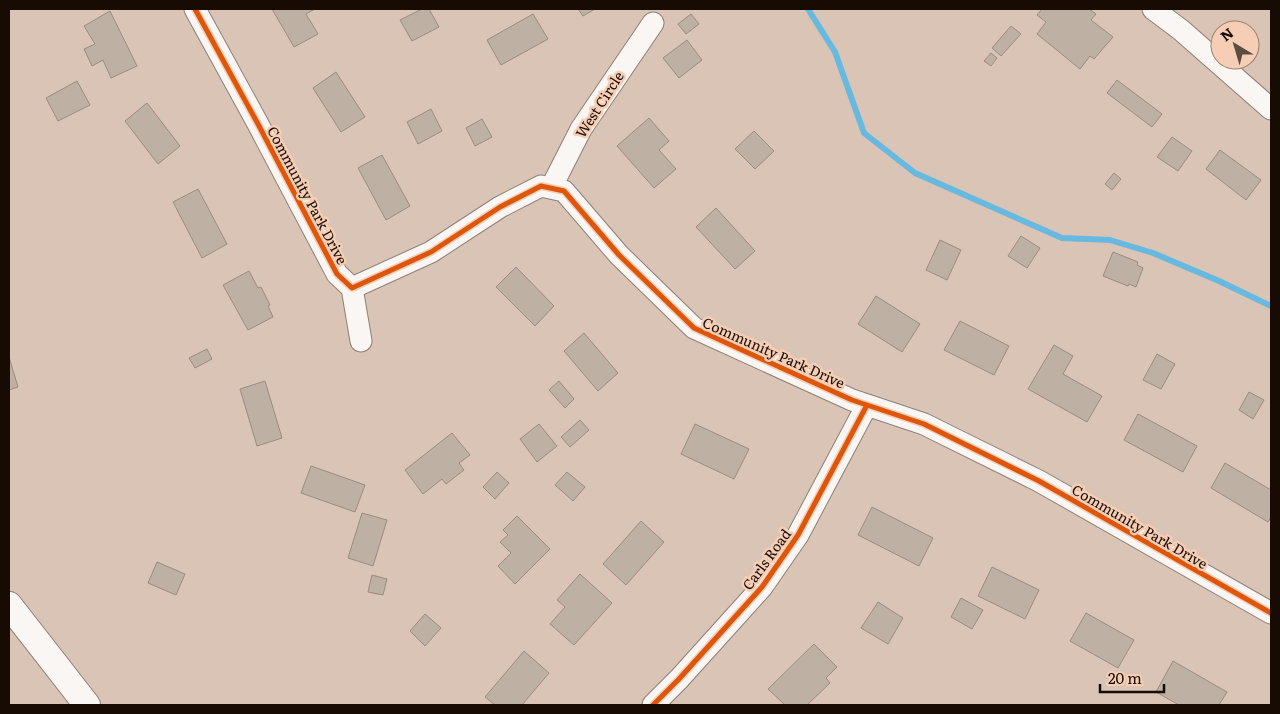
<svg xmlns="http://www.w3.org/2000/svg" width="1280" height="714" viewBox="0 0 1280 714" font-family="Literata,serif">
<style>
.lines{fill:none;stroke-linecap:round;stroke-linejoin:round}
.stream{stroke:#68b9df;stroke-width:6}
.building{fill:#beb0a3;stroke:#9a8c80}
.minor-casing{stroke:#8f8075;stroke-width:23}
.tertiary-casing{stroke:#8f8075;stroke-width:28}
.minor{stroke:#f9f6f4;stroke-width:21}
.tertiary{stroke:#f9f6f4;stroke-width:26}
.cycleway-casing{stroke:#f5ceb5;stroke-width:8}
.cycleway{stroke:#de550c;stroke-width:5}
.labels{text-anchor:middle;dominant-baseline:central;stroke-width:5;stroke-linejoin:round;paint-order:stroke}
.street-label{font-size:14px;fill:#170b04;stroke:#f5ceb5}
</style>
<rect width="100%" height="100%" fill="#d9c4b6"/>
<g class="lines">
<path class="stream" d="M808,9l27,43 29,81 51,40 147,65 48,2 43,13 66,28 52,25"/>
</g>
<path class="building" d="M272,9h43l-9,5 12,20 -24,13z
M422,9h7l10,18 -27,14 -12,-21z
M578,9h17l-12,7z
M1042,9h47l7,5 -5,6 22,17 -19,22 -4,-3 -10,13 -43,-35 9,-12 -9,-7z
M110,11l27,55 -26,12 -8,-18 -11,6 -8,-17 11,-5 -11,-18z
M533,14l15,25 -47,26 -14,-25z
M691,14l8,10 -13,10 -8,-10z
M1011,26l10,8 -20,22 -9,-8z
M687,40l15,20 -23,18 -16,-20z
M991,53l6,5 -6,8 -7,-5z
M336,72l29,45 -24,15 -28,-44z
M1117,80l45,34 -10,13 -45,-34z
M77,81l13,24 -32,16 -12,-23z
M147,103l33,43 -22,18 -33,-43z
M431,109l11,22 -24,13 -11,-22z
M649,118l20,23 -10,9 17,19 -22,19 -37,-42z
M482,119l10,18 -17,9 -9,-18z
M754,131l20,20 -19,18 -20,-20z
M1172,137l20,14 -14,20 -21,-14z
M1220,150l41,30 -15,20 -40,-31z
M382,155l28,51 -24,14 -28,-52z
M1114,173l7,6 -9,11 -7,-6z
M198,189l29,55 -25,14 -29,-56z
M716,208l39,43 -20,18 -39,-42z
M1021,236l19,12 -13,20 -19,-12z
M940,240l21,10 -14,30 -21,-10z
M1113,252l25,10 -1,3 6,3 -7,19 -7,-3 -1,2 -25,-10z
M516,267l38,39 -19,20 -39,-39z
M249,271l9,17 3,-1 9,18 -2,1 5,11 -25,13 -25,-45z
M876,296l44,28 -18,28 -44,-28z
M960,321l49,25 -15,29 -50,-25z
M584,333l34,40 -20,18 -34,-40z
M1054,345l19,11 -10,18 39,22 -15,26 -59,-33z
M207,349l5,10 -17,9 -6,-10z
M1157,354l18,10 -14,25 -18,-9z
M9,357l9,30 -9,3z
M265,381l17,57 -25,8 -17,-57z
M559,381l15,18 -9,9 -16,-18z
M1249,392l15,8 -11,19 -14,-9z
M1138,414l59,32 -14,26 -59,-32z
M580,420l9,10 -19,17 -9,-10z
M539,424l18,22 -20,16 -17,-23z
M695,424l54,25 -15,30 -53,-25z
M452,433l18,22 -11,8 5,7 -18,14 -4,-5 -19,15 -18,-24z
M1225,463l46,27v27l-3,5 -57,-34z
M311,466l54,19 -10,27 -54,-19z
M497,472l12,11 -14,16 -12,-12z
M567,472l18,15 -12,14 -18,-16z
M872,507l61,31 -14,28 -61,-31z
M362,513l25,7 -14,46 -25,-8z
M517,516l33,33 -35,35 -17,-18 13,-13 -11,-11 8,-7 -5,-5z
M641,521l23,21 -38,43 -23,-21z
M157,562l28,12 -9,21 -28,-12z
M992,567l47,23 -14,29 -47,-23z
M580,574l32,29 -38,42 -24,-21 15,-17 -8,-7z
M372,575l15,4 -4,16 -15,-3z
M961,598l22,12 -11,19 -21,-12z
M878,602l25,16 -15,26 -27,-16z
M1086,613l48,27 -16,28 -48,-27z
M425,614l16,14 -16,18 -15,-15z
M814,644l23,23 -11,11 4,5 -23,22h-22l-17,-16z
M524,651l25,22 -27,32h-27l-10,-8z
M1173,661l54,31 -8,13h-40l-23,-13z"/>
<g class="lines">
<defs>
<path id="minor" d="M195,9l63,115 79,150 15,14
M1153,9l28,21 90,79
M551,188l30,-59 72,-106
M352,288l79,-36 69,-45 41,-21 23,5 55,64 75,73 158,72 72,24 115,57 232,132
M352,288l9,53
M653,705l26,-26 83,-92 36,-52 69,-130"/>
<path id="tertiary" d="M9,605l78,100"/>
</defs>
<use href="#minor" class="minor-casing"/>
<use href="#tertiary" class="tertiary-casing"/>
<use href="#minor" class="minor"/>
<use href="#tertiary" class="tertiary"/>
<defs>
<path id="cycleway" d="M195,9l63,115 79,150 15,14 79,-36 69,-45 41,-21 23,5 55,64 75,73 158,72 72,24 115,57 232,132
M653,705l26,-26 83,-92 36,-52 69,-130"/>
</defs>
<use href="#cycleway" class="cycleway-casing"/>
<use href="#cycleway" class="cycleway"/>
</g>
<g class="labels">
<g class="street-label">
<text transform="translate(599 104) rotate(-57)">West Circle</text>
<text transform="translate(308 195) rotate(62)">Community Park Drive</text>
<text transform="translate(774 352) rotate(24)">Community Park Drive</text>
<text transform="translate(1140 526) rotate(30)">Community Park Drive</text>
<text transform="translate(766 559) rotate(-54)">Carls Road</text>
</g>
</g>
<rect width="1280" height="714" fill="none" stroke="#170b04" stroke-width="20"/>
<g transform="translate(1235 45) rotate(322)"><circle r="24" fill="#f5ceb5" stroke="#9c806e"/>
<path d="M0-4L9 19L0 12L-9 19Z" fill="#5b4c42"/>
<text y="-8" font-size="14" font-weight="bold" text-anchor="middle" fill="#170b04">N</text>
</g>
<path d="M1100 684v8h64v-8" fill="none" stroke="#170b04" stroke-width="2.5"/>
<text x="1108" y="684" font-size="15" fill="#170b04" stroke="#f5ceb5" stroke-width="4" paint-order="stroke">20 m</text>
</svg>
